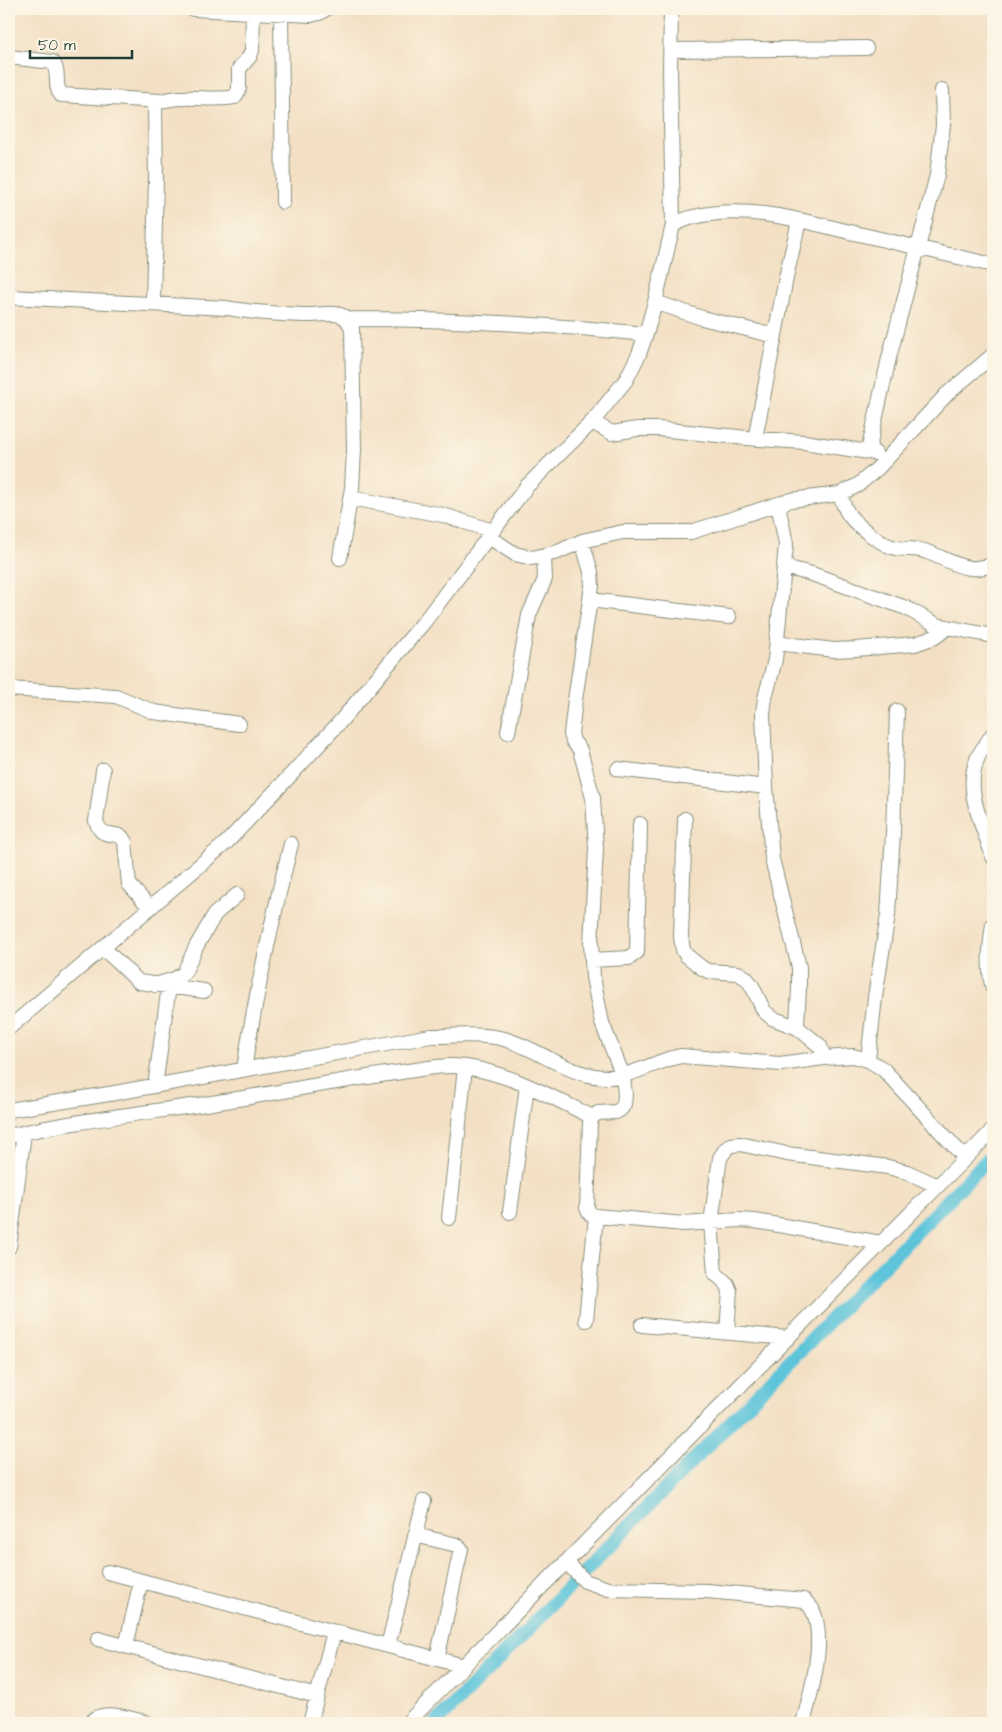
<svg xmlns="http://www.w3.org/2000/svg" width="1002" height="1732" viewBox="0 0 1002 1732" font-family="'Architects Daughter',sans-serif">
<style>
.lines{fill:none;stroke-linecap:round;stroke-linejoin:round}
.canal{stroke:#5dc4da;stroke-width:14}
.minor-casing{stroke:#898e7c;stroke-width:16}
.minor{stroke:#fff;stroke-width:14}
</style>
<rect width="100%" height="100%" fill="#fcf5e5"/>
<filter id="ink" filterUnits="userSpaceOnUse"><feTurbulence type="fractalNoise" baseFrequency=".02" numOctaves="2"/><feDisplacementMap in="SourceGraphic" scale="10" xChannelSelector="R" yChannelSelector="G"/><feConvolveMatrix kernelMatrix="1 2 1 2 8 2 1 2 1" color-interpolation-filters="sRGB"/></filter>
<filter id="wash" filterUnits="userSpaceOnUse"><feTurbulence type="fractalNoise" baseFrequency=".0096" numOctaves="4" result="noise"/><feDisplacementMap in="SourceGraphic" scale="20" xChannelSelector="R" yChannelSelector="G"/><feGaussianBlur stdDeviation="1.12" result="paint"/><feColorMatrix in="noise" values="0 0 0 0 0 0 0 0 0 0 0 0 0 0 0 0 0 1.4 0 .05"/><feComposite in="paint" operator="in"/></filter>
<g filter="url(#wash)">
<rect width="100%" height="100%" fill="#f3e0c4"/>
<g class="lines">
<path class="canal" d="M436,1723l557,-569"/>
</g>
</g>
<g filter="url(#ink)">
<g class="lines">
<defs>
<path id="minor" d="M193,9l118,6 8,-2 7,-4
M281,9l2,193
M671,50l195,-2
M9,57l43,5c9,10 1,23 9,33l99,6
M673,225c7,-3 14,-7 21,-8 55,-14 116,6 169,18 44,10 87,20 130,30
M9,297l218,11c26,5 52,6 77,7 12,1 28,-4 39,1 4,3 7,8 9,12l2,122 -2,38 -12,70
M655,302l47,16 73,18
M153,304l3,-126 -1,-74c21,-12 56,-2 80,-7l4,-8v-20l11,-13 2,-6 1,-38
M347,319c100,0 199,5 299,15
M592,422l20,11 25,-4h22l88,9 57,4 71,11
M755,439l32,-166 12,-52
M868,452l21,-94 48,-183 6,-50 -1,-35
M840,494c2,7 5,15 9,21 8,11 34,31 47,33 11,2 21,0 31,4 24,8 40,24 66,12
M350,498l93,17 50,16
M778,504l8,40 -2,23 -9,93 -10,38 -2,15 3,74 6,72 27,108v22l-2,34 1,5 22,18 4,12
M489,537l26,17 17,4 26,-6 24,-11 27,-6 14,-3h68l100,-32 49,-6 18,-9 20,-17 69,-74 46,-39
M582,541l9,31 1,14 -17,114 -4,34 2,7 7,9 13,48 3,51 -5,94 2,34 9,46 21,53 2,19 -1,9 -3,5 -5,3 -18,1 -6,4 -2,6 -3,85 3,6 6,2 88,8 55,-4 16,1 126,22
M784,567l28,7 72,26 22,8 31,17 56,11
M590,600l139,17
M777,643l57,7 22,-1 59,-5 20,-7 12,-9
M9,689l107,7 38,16 85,12
M508,732l21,-117 16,-36 -1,-23
M993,734c-5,7 -11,15 -15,23 -15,34 5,67 15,100
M618,769l148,18
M103,770l-7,51c6,18 13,10 26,16l3,5 4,42 21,24
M685,819l-4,118 2,13 3,5 16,13 6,3 30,2 8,5 6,8 12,25 8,7 26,10
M993,924c-3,22 -6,43 0,65
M103,948l36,34 65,9
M592,960l37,-2 8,-6 3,-128
M155,985l20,-6 9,-6 12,-26 19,-33 22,-19
M9,1028l218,-186 58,-61 54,-58 85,-101 103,-136 65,-64 34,-42 13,-26 7,-20 9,-32 18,-77 -3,-155 1,-61
M868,1060l7,-63 13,-82 5,-82 4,-122
M244,1069c12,-76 28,-150 47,-225
M155,1086l14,-100
M9,1110l100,-16 322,-58c24,0 51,-3 73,3 37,10 67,40 107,38 22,-1 47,-17 70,-21l99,8 44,-6 29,-2 15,4 15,9 82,89
M9,1136c75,-18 152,-24 228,-37 55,-9 110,-20 165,-27 21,-3 43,-8 64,-5 45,7 86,30 126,50
M510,1212l17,-126
M449,1218l16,-151
M9,1247l15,-114
M586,1320l10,-104
M642,1325l146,13
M727,1331l3,-40 -3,-7 -12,-11 -4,-50 9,-65 6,-9 5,-4 9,-1 47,10 101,13 19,5 31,14
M415,1535l42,10 4,4 -24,110
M566,1562l19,19 23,8 99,2 97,9c3,3 6,6 8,9 15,29 -1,84 -9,114
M108,1572l356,94
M98,1639l219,57
M126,1646l15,-65
M388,1646l36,-145
M91,1723c10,-16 42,-3 57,0
M310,1723l24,-91
M407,1723l586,-593"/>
</defs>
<use href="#minor" class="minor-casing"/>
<use href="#minor" class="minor"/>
</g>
</g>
<rect width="1002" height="1732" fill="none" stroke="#fcf5e5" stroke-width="30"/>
<path d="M30 50v8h102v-8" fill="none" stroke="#1f3d34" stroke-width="2.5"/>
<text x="38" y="50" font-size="15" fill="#1f3d34" stroke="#fcf5e5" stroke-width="4" paint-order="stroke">50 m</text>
</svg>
